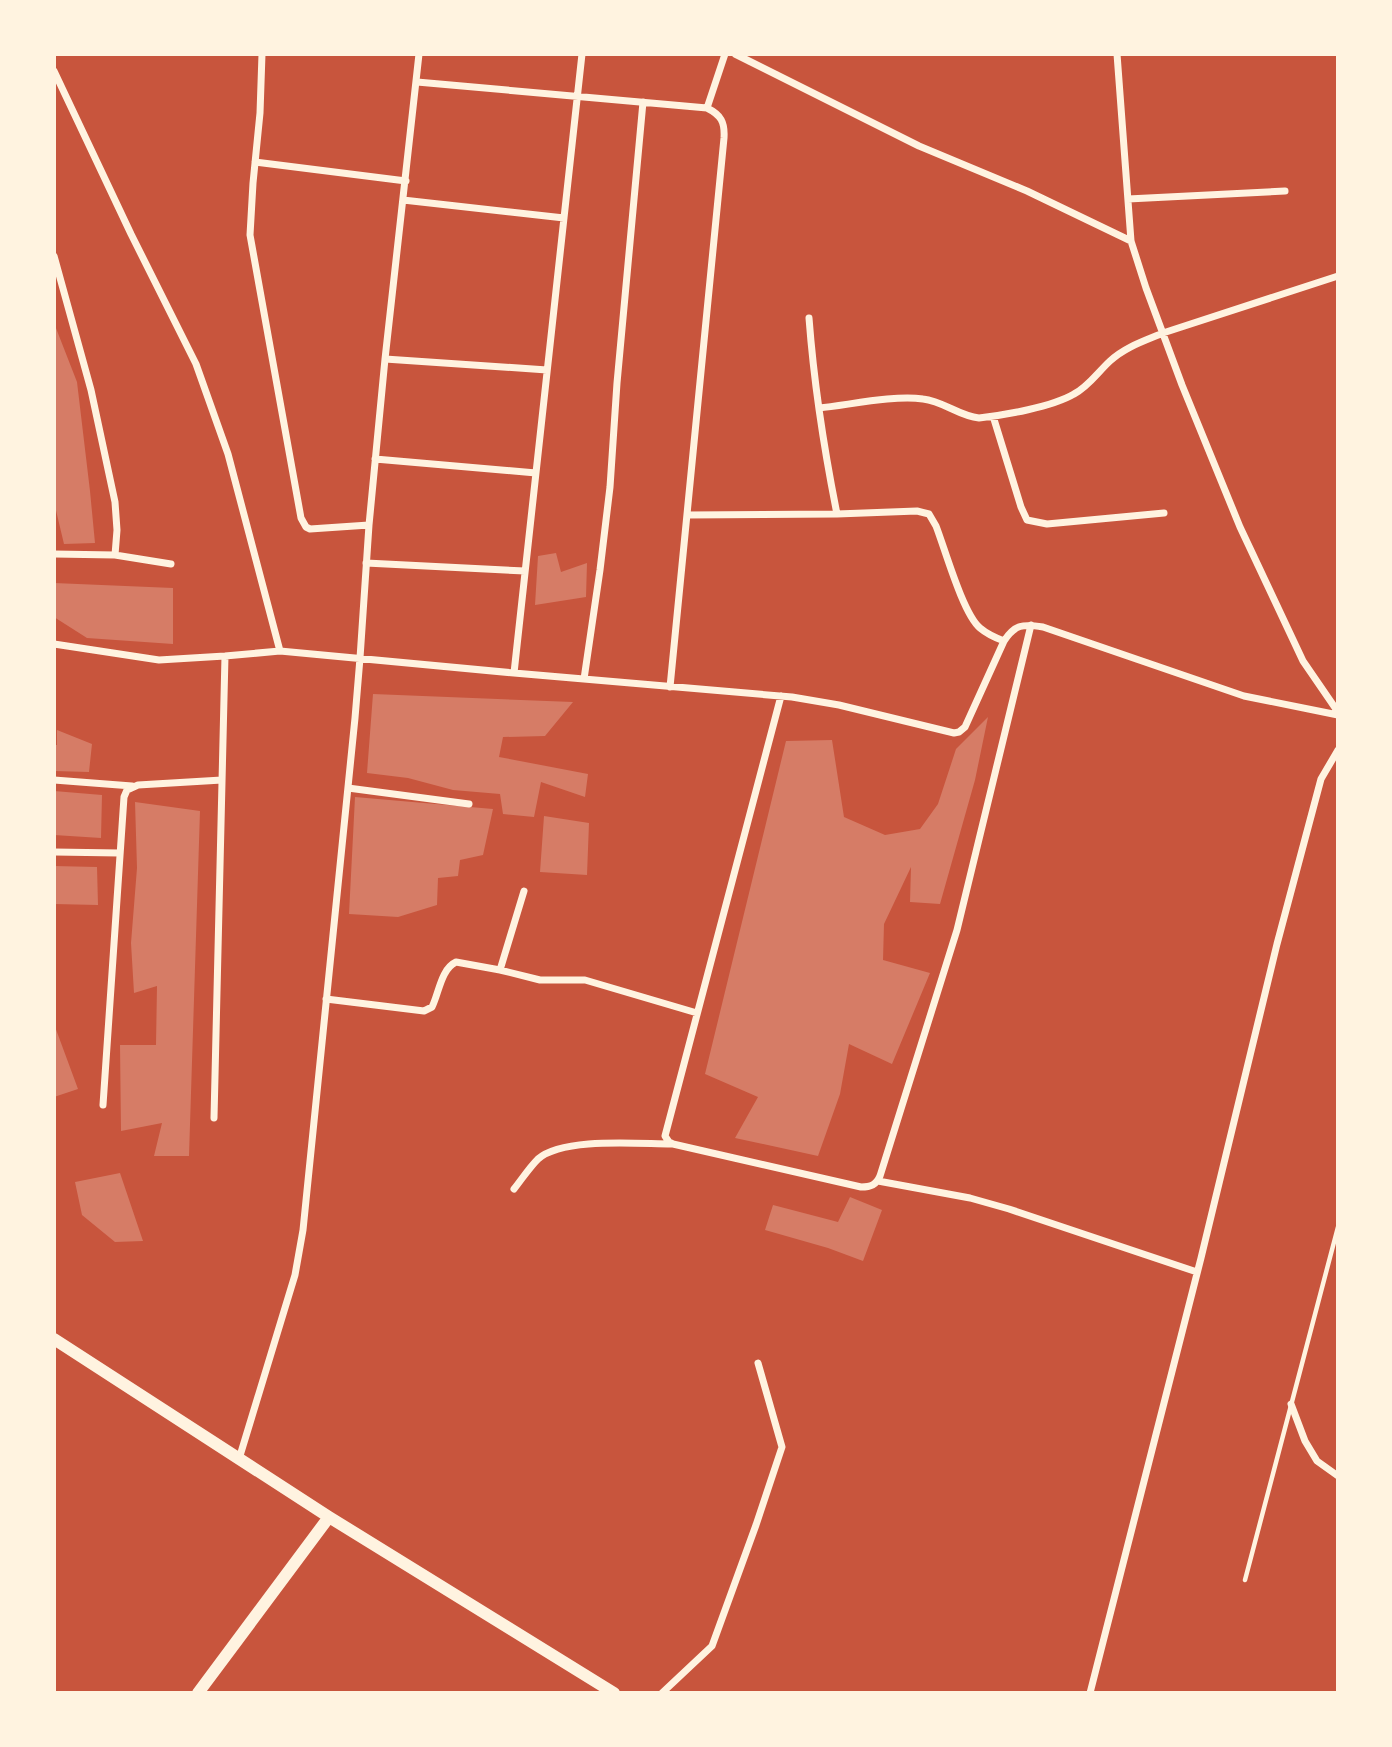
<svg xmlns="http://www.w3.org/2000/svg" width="1392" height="1747" viewBox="0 0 1392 1747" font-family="'DM Sans',sans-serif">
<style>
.building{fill:#d67c66}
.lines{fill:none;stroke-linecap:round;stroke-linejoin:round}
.service{stroke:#fff3e0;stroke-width:4.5}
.minor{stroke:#fff3e0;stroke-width:7}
.secondary{stroke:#fff3e0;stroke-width:12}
</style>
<rect width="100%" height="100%" fill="#c8553d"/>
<path class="building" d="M54,323l23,59 13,109 5,52 -31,1 -10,-42z
M556,553l5,19 26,-9 -1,34 -51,8 3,-49z
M54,583l119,5v56l-86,-6 -33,-21z
M373,694l200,8 -28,34 -42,1 -4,20 89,17 -3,23 -44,-15 -7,35 -31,-3 -3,-20 -47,-4 -45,-12 -41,-5z
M988,717l-13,63 -35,124 -30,-2 1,-35 -27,57 -1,36 47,13 -38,91 -43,-20 -9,50 -22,62 -83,-18 23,-41 -53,-23 81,-333 46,-1 12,77 41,18 35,-6 18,-25 18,-55z
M57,730l35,14 -3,28 -35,-1v-26h3z
M54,791l48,4 -1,43 -47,-3z
M355,797l138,12 -10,46 -23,5 -2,16 -20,2 -1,27 -39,12 -49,-3z
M135,802l65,9 -11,345h-35l8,-33 -41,8 -1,-86h36l1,-59 -23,7 -3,-50 6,-75z
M544,816l45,7 -2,52 -47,-3z
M54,866l43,1 1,38 -44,-1z
M54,1024l24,65 -24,8z
M120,1173l23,68 -28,1 -33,-27 -7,-33z
M850,1197l32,13 -19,51 -35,-13 -63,-18 8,-25 65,17z"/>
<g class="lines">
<path class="service" d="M1245,1580l93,-353"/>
<path class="minor" d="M262,54l-2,59 -7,70 -3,52 51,283 5,9 4,2 59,-4
M735,54l184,92 108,45 104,50
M1117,54l14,187 15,47 36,97 58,142 63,134 35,51
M54,71l77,163 65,130 32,90 52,197
M417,82l290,26
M255,162l151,19
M1128,199l157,-8
M403,200l161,18
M54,256l37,134 24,112 2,28 -2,25 -61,-1
M809,318c5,66 15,131 28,196l80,-3 12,3 7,12c9,23 27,88 44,102 7,6 16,10 24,13
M385,359l162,11
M819,408c30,-3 74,-13 104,-9 20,2 36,17 56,19 26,-3 73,-11 95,-24 14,-7 24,-22 36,-33 15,-14 34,-20 53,-28l175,-57
M993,416l28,91 6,13 20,4 117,-11
M375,459l161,14
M687,515l150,-1
M115,555l56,9
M366,563l159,8
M54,644l105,16 66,-4 55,-5 234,22 278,24 47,8 115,28 5,-1 6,-5 39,-86c11,-17 19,-17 39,-14l201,69 94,19
M514,673l68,-619
M584,679l16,-109 10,-83 7,-104 26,-281
M670,687l54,-549c1,-16 -3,-23 -17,-30l18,-54
M781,696l-116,440 4,6 4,2 188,43c10,0 15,-2 19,-11l77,-246 74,-305
M54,780l78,6
M348,788l121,16
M54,852l65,1
M500,970l24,-79
M326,999l98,12 8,-4c7,-14 9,-38 24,-45l44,8 40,10h45l112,33
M103,1105l21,-308 3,-7 11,-5 84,-5
M214,1118l11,-462
M878,1181l92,17 39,11 188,63
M514,1189c8,-10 15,-21 24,-30 25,-22 101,-15 133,-15
M1291,1404l14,37 12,20 21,15
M239,1459l56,-184 8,-45 52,-512 5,-60 9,-133 16,-166 34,-305
M662,1693l50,-47 44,-121 26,-78 -24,-84
M1090,1693l111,-435 76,-314 44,-165 17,-29"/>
<path class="secondary" d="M54,1339l275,178 285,176
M198,1693l131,-176"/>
</g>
<rect width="1392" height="1747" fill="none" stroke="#fff3e0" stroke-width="112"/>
</svg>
